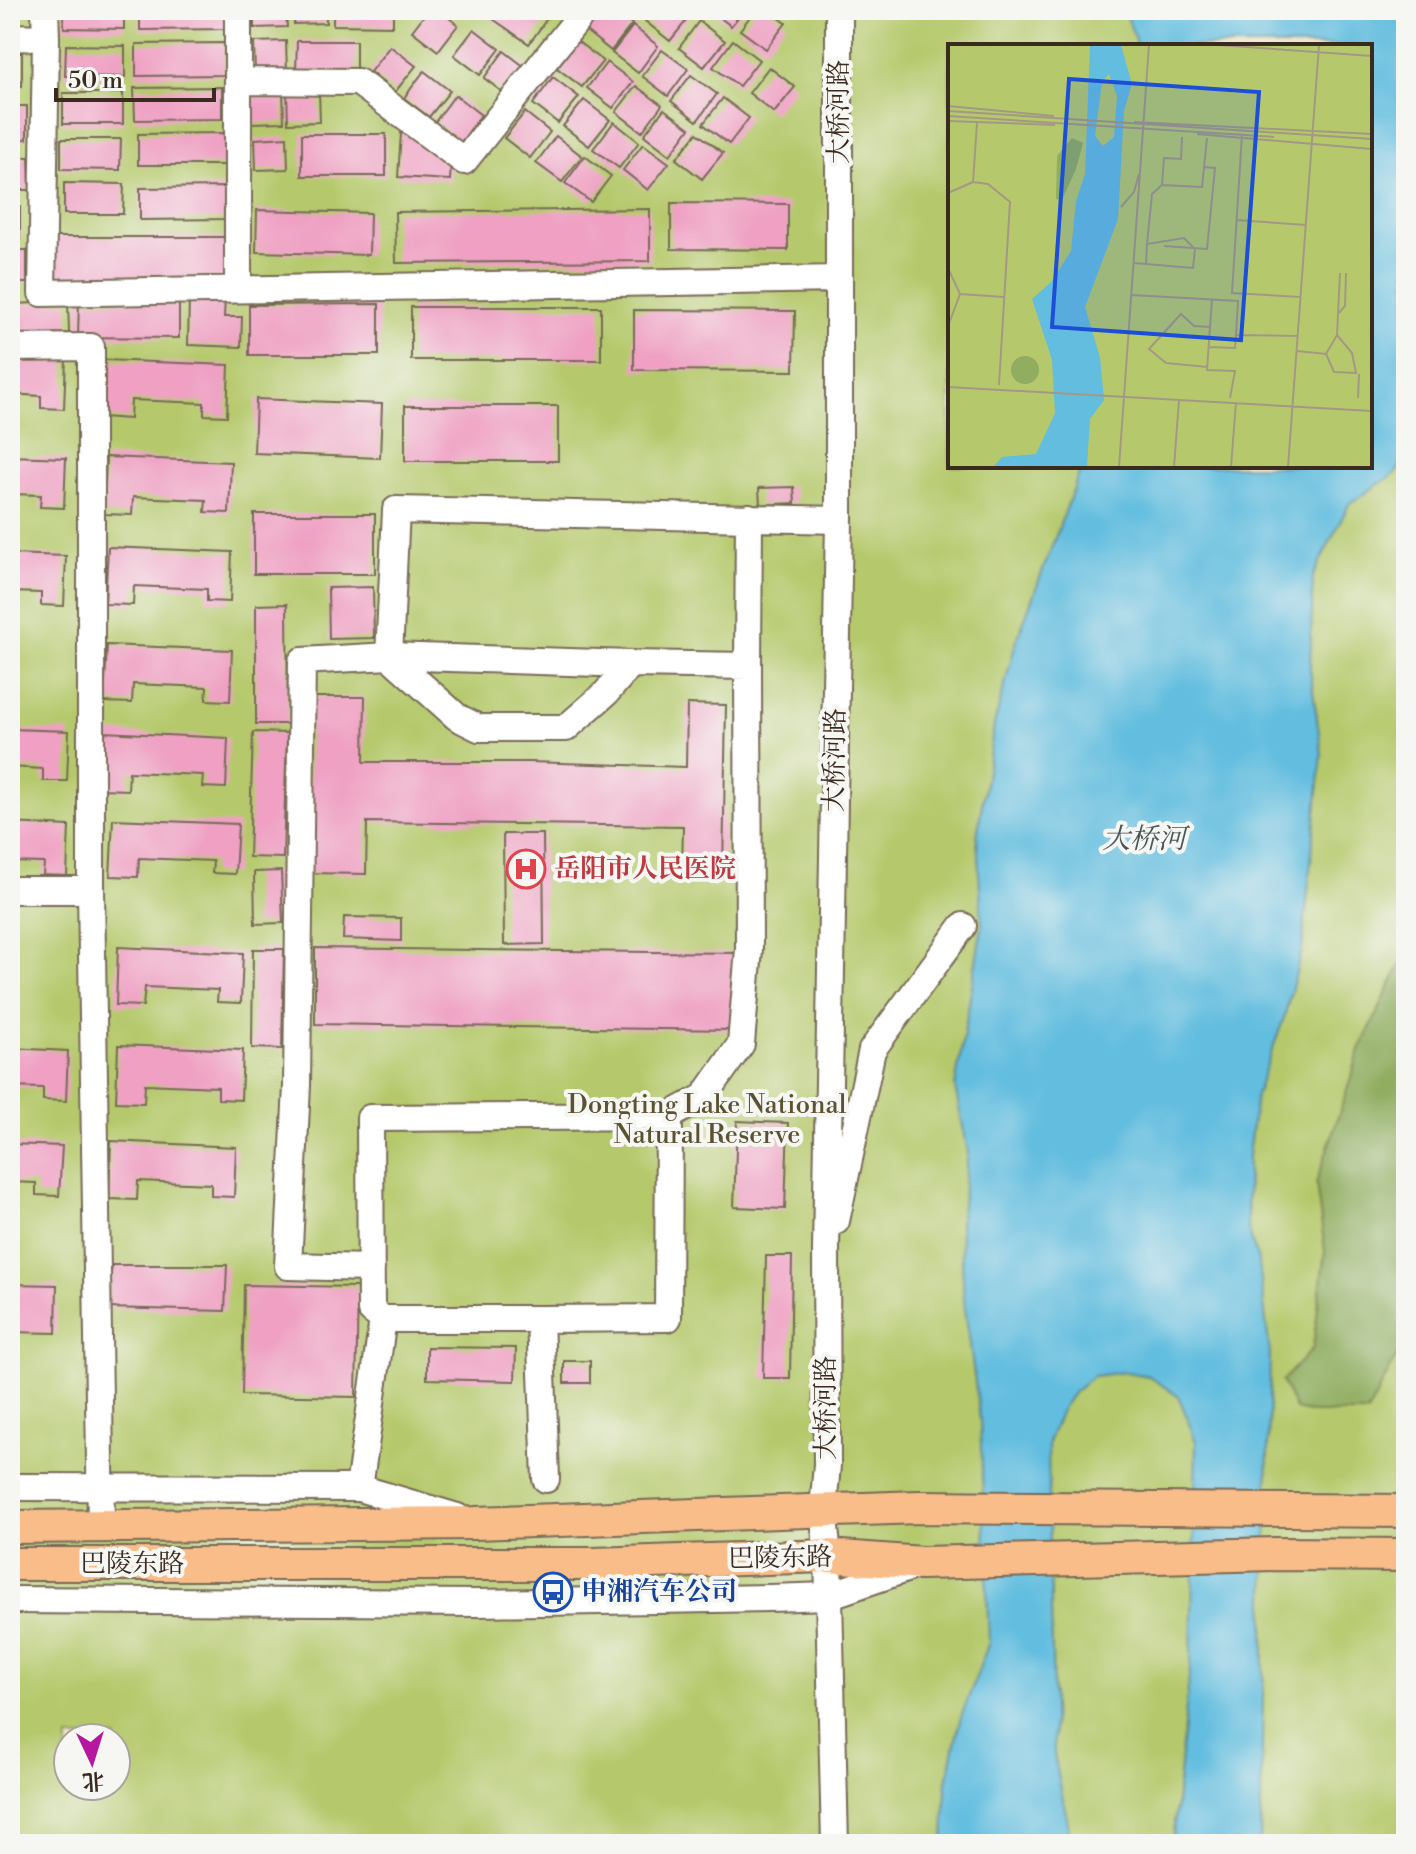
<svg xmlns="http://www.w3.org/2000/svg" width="1416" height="1854" viewBox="0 0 1416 1854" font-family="'Libre Bodoni','Noto Serif SC',serif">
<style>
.green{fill:#b5c96c;stroke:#787a45;stroke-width:2;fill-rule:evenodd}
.forest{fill:#90ad60;stroke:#666c3f;stroke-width:2}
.water{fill:#62bddf;stroke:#4e747e;stroke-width:2}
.building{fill:#efa0c3}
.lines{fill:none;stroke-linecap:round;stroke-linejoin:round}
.minor-casing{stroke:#786b58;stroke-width:30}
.major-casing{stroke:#786b58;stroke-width:36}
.minor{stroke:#fff;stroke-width:26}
.major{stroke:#f8bd89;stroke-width:32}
.labels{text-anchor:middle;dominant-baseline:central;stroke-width:8;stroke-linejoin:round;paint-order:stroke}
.street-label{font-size:26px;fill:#3b2a1e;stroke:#f6f6f2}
.health-label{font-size:26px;font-weight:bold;fill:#be3a42;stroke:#f6f6f2;text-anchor:start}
.park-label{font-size:26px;fill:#5a5232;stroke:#f6f6f2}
.transit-label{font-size:26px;font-weight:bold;fill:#164399;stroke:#f6f6f2;text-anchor:start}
.water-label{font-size:28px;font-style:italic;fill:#475658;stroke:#f6f6f2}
.inset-road{fill:none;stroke:#a39982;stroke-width:2}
.view{fill:#1d4ed8;fill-opacity:0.15;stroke:#1d4ed8;stroke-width:4}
.inset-edge{fill:none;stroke:#3b2a1e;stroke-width:4}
</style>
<rect width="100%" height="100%" fill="#f6f6f2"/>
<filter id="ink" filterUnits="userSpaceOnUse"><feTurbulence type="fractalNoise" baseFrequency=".0125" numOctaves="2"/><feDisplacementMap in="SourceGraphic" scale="16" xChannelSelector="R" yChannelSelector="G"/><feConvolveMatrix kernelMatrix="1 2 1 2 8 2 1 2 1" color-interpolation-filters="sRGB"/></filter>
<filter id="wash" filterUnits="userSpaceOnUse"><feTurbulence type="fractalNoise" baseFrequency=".006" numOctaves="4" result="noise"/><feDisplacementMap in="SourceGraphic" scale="32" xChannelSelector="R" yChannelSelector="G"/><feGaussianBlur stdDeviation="1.8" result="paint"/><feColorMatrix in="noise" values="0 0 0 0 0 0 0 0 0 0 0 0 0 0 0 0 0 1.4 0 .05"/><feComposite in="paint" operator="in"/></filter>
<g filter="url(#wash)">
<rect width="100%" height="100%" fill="#e9e3c4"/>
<path class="green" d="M10,10h1396v1834h-1396zM950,46h420v420h-420zM68,1738h48v48h-48z"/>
<path class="forest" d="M1406,953v386l-39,74h-54l-18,-4 -13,-28 31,-33 12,-97 -9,-67 45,-137z"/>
<path class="water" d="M1125,10h281v438l-9,24 -48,32 -36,72 -3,93 12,85 -20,195 -17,66 -29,80 -8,61 -1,69 12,39 11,89 -10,491h-88l19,-187 5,-215 -17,-45 -30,-21 -23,-4 -33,4 -20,17 -12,17 -13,33 6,311 18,90h-128l2,-58 14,-66 29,-78 -9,-222 -16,-120 -4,-78 8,-70 -13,-65 27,-161 -5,-89 17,-112 22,-83 66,-176h288v-420h-233z"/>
<g id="blocks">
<path class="building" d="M64,10h60v19l-60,-1z
M140,10h88v19l-88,1z
M254,10h32l1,17 -33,1z
M293,10h33v13l-32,1z
M333,10h60v16l-60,-1z
M428,10h11l19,15 -20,26 -26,-20z
M480,10h73l-24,34z
M602,10h11l19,14 -21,27 -25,-20z
M653,10h31l7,5 -21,26 -25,-20z
M710,10h34l-13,16z
M755,10h14l17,13 -20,26 -26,-19z
M699,21l26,20 -21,26 -25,-19z
M633,26l25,20 -20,27 -26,-20z
M474,29l26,20 -20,26 -26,-20z
M733,40l26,20 -20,26 -26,-19z
M286,41l1,31 -32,2 -1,-32z
M297,41h59v31l-60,-1z
M577,41l26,20 -21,26 -25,-19z
M224,43v32l-88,1v-32z
M66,45l59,1v31l-60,-1z
M390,46l26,20 -21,26 -25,-20z
M662,50l26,19 -20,27 -26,-20z
M504,51l26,20 -20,27 -26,-20z
M10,53h12v33h-12z
M607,62l26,20 -20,26 -26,-20z
M769,67l26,20 -21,26 -25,-20z
M424,71l26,20 -21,26 -25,-19z
M691,75l26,19 -20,27 -26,-20z
M553,77l26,20 -21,26 -25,-19z
M636,86l26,19 -20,27 -26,-20z
M222,87v32l-87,1 -1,-32z
M319,90l1,32 -32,1 -1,-32z
M283,91l1,31 -32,1 -1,-31z
M63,93h60v31h-60z
M455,95l26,20 -20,27 -26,-20z
M723,98l26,20 -20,26 -26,-20z
M584,100l26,20 -21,26 -26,-20z
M10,106h17v33l-17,1z
M664,109l26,19 -20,27 -26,-20z
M525,112l25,20 -20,26 -26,-20z
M614,122l25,20 -20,26 -26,-19z
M226,133v32h-88v-31z
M401,133l16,1 34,30 -1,16 -52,-3z
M697,133l26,20 -21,26 -26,-20z
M302,134h84v42h-84z
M556,136l26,20 -20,26 -26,-19z
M287,137l1,32 -32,1 -1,-31z
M61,139h60l-1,31 -59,-1z
M643,144l26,19 -21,27 -25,-20z
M585,156l26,20 -20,26 -26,-19z
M10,157h19l1,33h-20z
M64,183l60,1 -1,30h-59z
M227,187l1,32 -88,1v-32z
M671,203l117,1v46l-117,-1z
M10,207h10v33h-10z
M650,209v52l-254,2 -1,-51z
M257,210l113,3 -1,42 -113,-3z
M50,237h175v42h-175z
M10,250h17v33h-17z
M189,297l36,1 -1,19h18l-1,30 -53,-2z
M79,300l100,2v36l-101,-1z
M68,302l1,31 -59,2v-31z
M379,304v51h-130v-50z
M411,307h190v53h-190z
M634,310l161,1 -1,60 -160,-1z
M10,356l56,2 -2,51 -23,-1v-12l-31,-2z
M104,360l125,5 -2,51 -23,-1v-12l-73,-3 -1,19 -28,-2z
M256,399l126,5 -2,54 -126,-5z
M405,406h153v55h-153z
M10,456l56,2 -2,50 -24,-1 1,-12 -31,-1z
M106,457l125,5 -2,51 -24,-1 1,-12 -73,-3 -1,18 -28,-1z
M794,487l1,16 -35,2 -1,-17z
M254,514h121v60h-121z
M108,547l124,5 -2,50 -23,-1v-12l-73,-3 -1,19 -28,-1z
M10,554l56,2 -2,50 -23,-1v-12l-31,-1z
M373,587l1,51 -45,1 -1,-51z
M287,604l1,120h-32v-119z
M107,645l125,5 -2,51 -24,-1 1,-13 -74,-3 -1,19 -28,-1z
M310,697h55l-1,65h166l156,5 1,-63 39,1 -3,167 -41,-1 1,-45 -316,-4 -1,52 -58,-1z
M10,729l59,2 -2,50h-24v-12l-33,-2z
M103,732l125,6 -2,50 -24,-1 1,-12 -74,-3 -1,18 -27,-1z
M253,732l34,1 -4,125 -34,-1z
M113,819l125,5 -3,50 -23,-1 1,-12 -74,-3 -1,19 -28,-1z
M10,823l59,3 -2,50 -24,-1 1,-12 -34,-1z
M503,834h40l1,110 -40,1z
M281,871l2,52 -28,1 -1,-52z
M344,917l57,1v23l-58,-2z
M118,947l125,6 -2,50 -24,-1 1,-12 -73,-3 -2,19 -27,-1z
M315,948l422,5 -3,77 -419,-6z
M253,949h31l-2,100 -30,-1z
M118,1045l125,5 -2,50 -23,-1v-12l-73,-3 -1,19 -28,-1z
M10,1048l58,3 -2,50 -23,-1v-12l-33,-1z
M737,1121l51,2 -3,86 -51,-2z
M111,1141l125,6 -2,50 -23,-1v-12l-73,-3 -1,19 -28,-1z
M10,1144l52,2 -3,50 -23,-1v-12l-26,-1z
M766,1256h26l-2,122h-27z
M112,1265h115l-2,46 -118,-3z
M10,1284l47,1 -1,48 -46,-1z
M244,1285l114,2 -2,110 -114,-2z
M427,1347l89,1 -1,33 -88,-2z
M564,1361h26v22h-26z"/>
</g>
</g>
<g filter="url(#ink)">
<use href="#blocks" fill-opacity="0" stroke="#786b58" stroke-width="2"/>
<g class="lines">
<defs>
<path id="minor" d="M45,10l1,28
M10,37l36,1 -4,255 797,-14
M238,81l120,1 106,79 121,-151
M238,289v-279
M10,348l81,-1v543l10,636
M749,517l-1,149 -117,-2 -25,29 -40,35h-87l-22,-11 -68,-61 7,-146 443,10
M10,890h81
M669,1116l35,-19 37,-53 8,-95 -1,-283
M836,1221l36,-171 91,-124
M371,1268l-83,-2 9,-180 5,-425 87,-5 242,8
M383,1319h157
M10,1487l349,1 98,29
M359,1488l24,-169 -12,-9 -1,-192 299,-2 -1,202 -128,1 6,160
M10,1600l468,3 292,-5 58,-2 89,-31
M835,1844l-7,-288 -5,-47 4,-44 -1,-215 13,-730v-510"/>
<path id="major" d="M10,1527l465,-4 444,-16 487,4
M10,1564h583l235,-8 94,7 353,-9 131,1"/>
</defs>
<use href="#minor" class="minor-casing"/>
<use href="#major" class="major-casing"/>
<use href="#minor" class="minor"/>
<use href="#major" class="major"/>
</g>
</g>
<defs>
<symbol id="hospital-ring" viewBox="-11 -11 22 22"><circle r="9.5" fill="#f6f6f2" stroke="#e0444e" stroke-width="1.5"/><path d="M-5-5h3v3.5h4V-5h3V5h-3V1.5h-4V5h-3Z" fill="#e0444e"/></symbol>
<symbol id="bus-ring" viewBox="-11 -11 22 22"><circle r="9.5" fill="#f6f6f2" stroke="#1a4fb4" stroke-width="1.5"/><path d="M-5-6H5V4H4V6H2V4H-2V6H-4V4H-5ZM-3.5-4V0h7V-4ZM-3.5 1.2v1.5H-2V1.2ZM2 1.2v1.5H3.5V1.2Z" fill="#1a4fb4"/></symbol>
</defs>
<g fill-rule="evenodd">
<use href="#hospital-ring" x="504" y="847" width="44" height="44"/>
<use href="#bus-ring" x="531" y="1570" width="44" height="44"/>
</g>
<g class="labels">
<g class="street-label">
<text transform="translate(839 112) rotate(-90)">大桥河路</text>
<text transform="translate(835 760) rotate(-89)">大桥河路</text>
<text transform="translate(826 1408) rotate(-90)">大桥河路</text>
<text transform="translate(780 1558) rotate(-1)">巴陵东路</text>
<text x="132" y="1564">巴陵东路</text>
</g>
<g class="health-label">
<text x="554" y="869">岳阳市人民医院</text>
</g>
<g class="park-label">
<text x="707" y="1105">Dongting Lake National<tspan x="707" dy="30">Natural Reserve</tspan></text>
</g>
<g class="transit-label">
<text x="581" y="1592">申湘汽车公司</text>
</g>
<g class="water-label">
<text x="1144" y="839">大桥河</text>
</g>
</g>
<g transform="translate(948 44)">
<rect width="424" height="424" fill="#e9e3c4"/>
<path d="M0,1h424v422h-424z" fill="#b5c96c"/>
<path d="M124,94l11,5 -7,26 -14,31 -6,-1 1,-43zM63 326a14 14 0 1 1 28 0a14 14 0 1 1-28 0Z" fill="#90ad60"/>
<path d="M142,1h31l11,39 -8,27 -6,108 -33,88 15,50 4,43 -14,19 -3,48h-94l9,-10 34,-3 19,-41 -3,-53 -20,-61 19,-17 20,-31 5,-50 9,-27zM161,30l8,22 -3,41 -11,9 -8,-10 7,-54z" fill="#62bddf" fill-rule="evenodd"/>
<path class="inset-road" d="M270,1l154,11M0,62l106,10M0,67l424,28M0,72l326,21M0,77l107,4M186,78l238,12M249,90l175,15M294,91l-10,158 68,4M234,93l-1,22 -17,-1 -2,27 40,2 5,-49M25,138l15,2 22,18 -11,183M0,149l25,-11 4,-59M173,163l13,-15 5,-18M289,176l69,5M199,200l5,-50 10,-9M216,202l43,3 8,-81 -11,-1M186,219l12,1 47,4 2,-19 -11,-11 -37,6 -1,20M0,224l12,26 -12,32M12,250l44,3M184,251l106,6 -2,34 62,1M264,255l-5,71 28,1 -5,27M391,269l6,-7 1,-33M261,303l26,1 1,-13M349,307l29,3 11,-19 3,-62M378,310l8,18 22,1 -4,-20 -15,-18M260,323l-42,-4 -17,-14 32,-35 13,12 16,1M0,343l424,24M410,354l1,-24M171,423l30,-422M226,423l5,-67M283,423l5,-65M340,423l31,-422"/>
<path class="view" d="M121,35l190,13 -18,248 -189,-13z"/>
<rect width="424" height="424" class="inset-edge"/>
</g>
<rect width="1416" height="1854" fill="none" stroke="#f6f6f2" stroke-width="40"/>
<g transform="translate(92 1762) rotate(176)"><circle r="38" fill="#f6f6f2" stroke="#aba49d" stroke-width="2"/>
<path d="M0-6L14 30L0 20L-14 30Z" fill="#b5179e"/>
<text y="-12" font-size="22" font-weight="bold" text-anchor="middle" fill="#3b2a1e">北</text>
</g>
<path d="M56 88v12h158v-12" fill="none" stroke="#3b2a1e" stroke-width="4"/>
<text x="68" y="88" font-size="24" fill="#3b2a1e" stroke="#f6f6f2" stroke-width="6" paint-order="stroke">50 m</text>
</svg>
